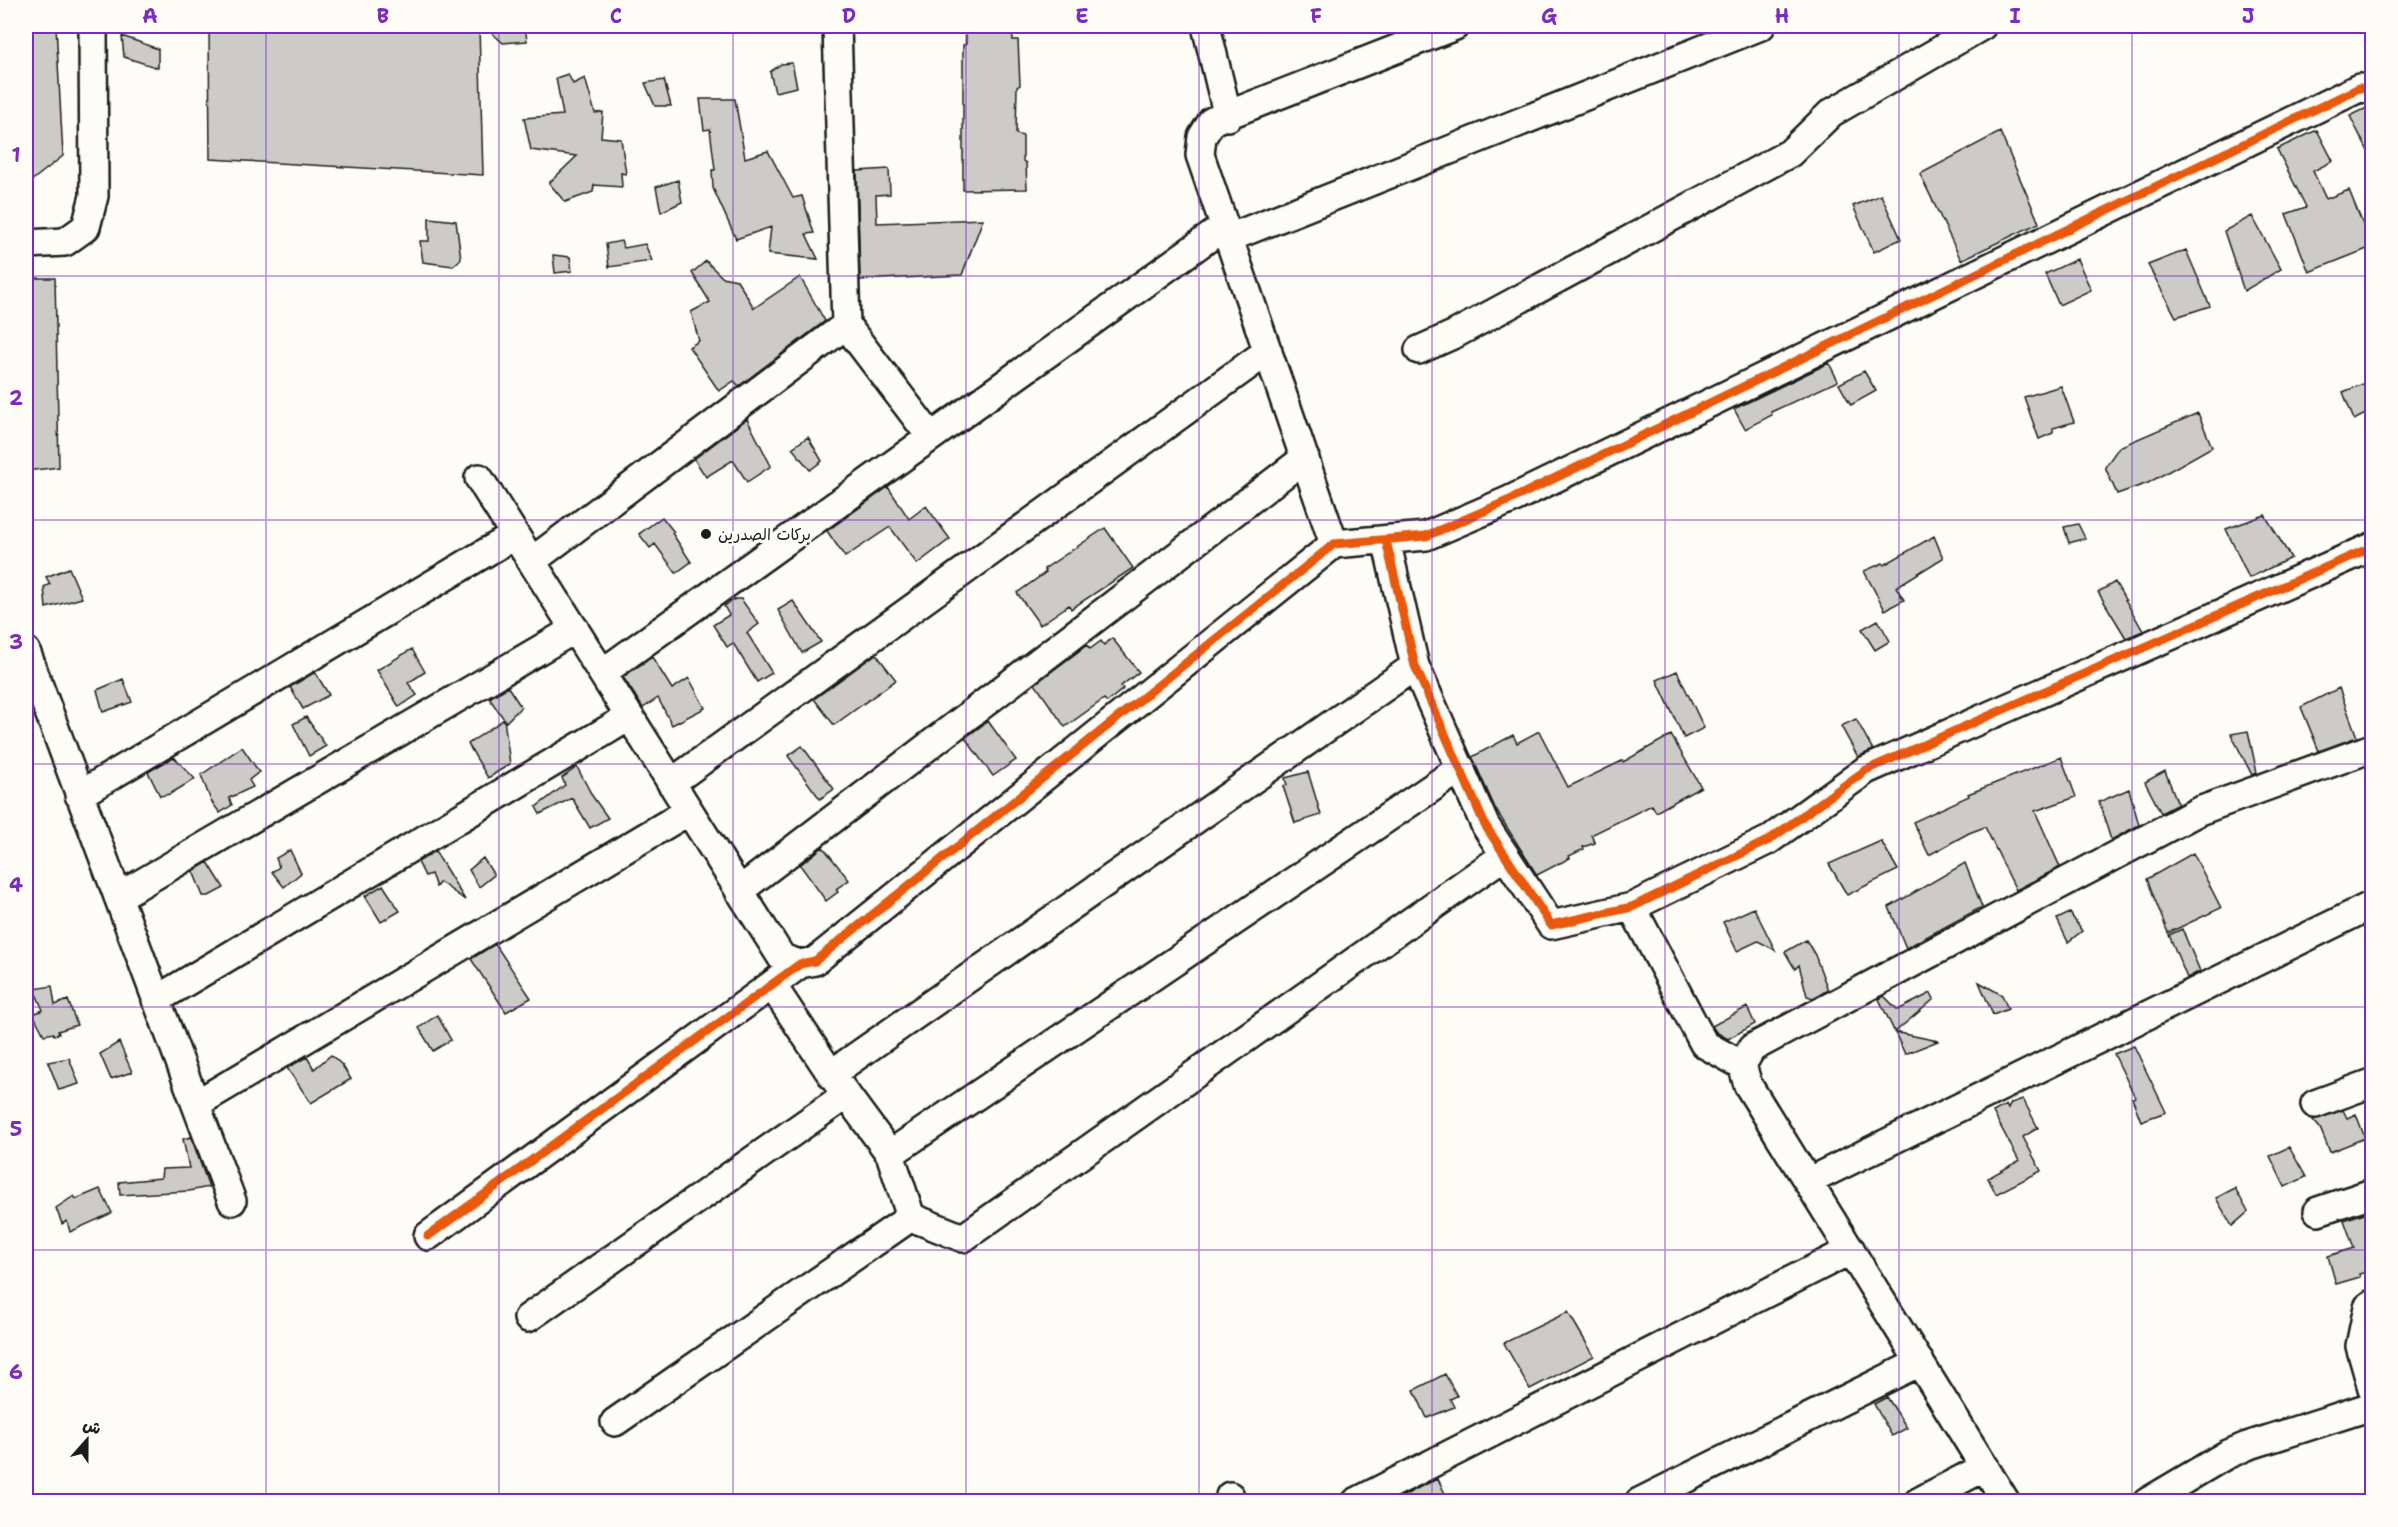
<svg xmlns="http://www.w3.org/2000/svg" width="2398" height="1527" viewBox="0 0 2398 1527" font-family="'Shantell Sans','Playpen Sans Arabic',sans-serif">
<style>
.building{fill:#cccbc8;stroke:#1c1c1c;stroke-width:1.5}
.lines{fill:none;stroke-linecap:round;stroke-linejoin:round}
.minor-casing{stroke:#1c1c1c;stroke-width:32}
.minor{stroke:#fdfcf7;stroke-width:27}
.cycleway-casing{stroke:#fdfcf7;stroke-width:13}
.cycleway{stroke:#e8590c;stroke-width:9}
.grid{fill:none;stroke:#7b2cbf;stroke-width:1.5;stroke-opacity:0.55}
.poi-dot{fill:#1c1c1c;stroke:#fdfcf7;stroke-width:2}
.labels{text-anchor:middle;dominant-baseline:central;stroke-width:6;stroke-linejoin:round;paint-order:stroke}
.poi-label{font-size:16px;fill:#1c1c1c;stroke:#fdfcf7;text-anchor:start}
.neatline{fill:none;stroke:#7b2cbf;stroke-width:2}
.grid-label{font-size:20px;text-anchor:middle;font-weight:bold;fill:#7b2cbf}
</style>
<rect width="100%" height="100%" fill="#fdfcf7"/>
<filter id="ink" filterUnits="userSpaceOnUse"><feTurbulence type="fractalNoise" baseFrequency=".0167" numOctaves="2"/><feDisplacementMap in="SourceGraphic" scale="12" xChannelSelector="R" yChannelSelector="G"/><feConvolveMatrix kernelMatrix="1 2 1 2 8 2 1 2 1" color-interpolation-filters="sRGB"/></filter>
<g filter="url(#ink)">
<path class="building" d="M26,26h30l7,130 -37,29z
M209,26h270l4,149 -273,-16z
M484,26h41l2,15 -24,2z
M966,26h46l1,14h5l2,45 -3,2 -1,47 7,2v25l3,2 1,26 -64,1v-145l3,-1z
M122,36l36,13v19l-34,-11z
M792,63l5,24 -22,5 -5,-20 11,-8z
M568,74l5,10 12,-6 10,35 8,-1 -2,25 20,2 5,35 -5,-1 1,14 -28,-2 -1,7 -28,10 -16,-19 28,-27 -46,-6 -7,-32 39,-3 -7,-37z
M664,80l7,26h-16l-10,-23z
M700,99h35l10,59 23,-7 25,47 9,-2 12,37 -8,1 12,25 -50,-5 3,-27 -35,12 -23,-51 -1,-18h3l-5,-41 -6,1z
M2373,105v56l-23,-45z
M2317,130l16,31 -20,10 13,28 23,-9 23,57 -63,25 -23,-58 20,-7 -29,-58z
M2000,132l39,91 -78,37 -41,-86z
M889,169l1,25 -14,1 1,28 106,-4 -21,56 -102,5 -3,-109z
M678,180l4,22 -21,10 -5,-25z
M1881,195l20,44 -27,13 -21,-46z
M2252,216l29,53 -37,22 -20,-60z
M429,218l27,3 5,38 -8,7 -30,-4 -3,-21h9z
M621,241l3,7 21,-4 7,17 -43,6 -3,-23z
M2186,250l24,56 -34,11 -28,-52z
M553,255l17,2 2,14 -17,2z
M2077,259l14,31 -32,15 -14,-31z
M706,261l16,16 15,3 17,28 46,-31 25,44 -86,65 -5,-5 -15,10 -30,-44 10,-6 -8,-29 19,-10 -18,-29z
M26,278h29l4,189 -33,4z
M1829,363l9,18 -67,31 1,3 -27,14 -11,-20z
M1864,371l12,20 -25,14 -12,-21z
M2373,380v30l-19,10 -11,-28z
M2061,386l13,36 -21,6v5l-14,6 -15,-42z
M2198,413l14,34 -64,36 -31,11 -12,-27 14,-20z
M747,419l24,47 -24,16 -14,-22 -27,17 -12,-18z
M808,437l14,24 -12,9 -18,-22z
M888,487l21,32 17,-13 24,33 -33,25 -27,-37 -45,30 -18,-26z
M2265,515l26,43 -42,20 -23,-49z
M662,517l12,15 -2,1 19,29 -15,11 -21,-29 -5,4 -11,-14z
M2078,524l7,14 -16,5 -5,-16z
M1105,528l28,40 -62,41 -2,-4 -29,20 -23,-32 29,-21 -2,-3z
M1934,536l9,22 -47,29 8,13 -19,10 -21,-39 19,-8 1,2z
M69,568l13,30 -36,10 -2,-21 6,-3 -4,-7z
M2115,582l28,49 -17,7 -28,-46z
M735,599h6l18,25 -12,9 25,40 -15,9 -24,-39 -6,4 -14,-22 16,-10 -5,-9z
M793,601l28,41 -19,11 -24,-43z
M1878,620l12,21 -15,9 -13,-21z
M1112,638l27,34 -18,14 2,3 -16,13 -3,-3 -39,28 -30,-43 52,-39 3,4 11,-8 3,4z
M412,649l13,23 -17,11 9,12 -18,12 -22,-37z
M876,654l20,26 -62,45 -20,-26z
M652,657l20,32 17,-11 16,30 -33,17 -14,-27 -15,10 -20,-31z
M1677,671l27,57 -20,10 -27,-58z
M315,672l14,23 -26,14 -13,-22z
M123,679l9,23 -29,10 -6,-22z
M508,687l13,20 -15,15 -2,-3 6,45 -22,14 -20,-34 36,-25 -15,-21z
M2339,688l18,49 -38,14 -18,-44z
M306,717l20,29 -17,10 -16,-32z
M1856,719l17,31 -15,7 -17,-31z
M988,721l28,39 -23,16 -28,-38z
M1539,731l29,56 54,-26 1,1 48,-27 30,52 -45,25 -4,-7 -61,30 4,8 -12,4 1,2 -15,7 1,2 -33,17 -41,-65 -24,-53 41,-22 4,8z
M2248,731l9,42 -5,2 -21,-41z
M802,746l32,43 -14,10 -32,-43z
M242,747l17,25 -10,8 4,7 -24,11 3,7 -12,8 -9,-12 -10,-26z
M174,757l21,22 -25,15 -10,2 -12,-24z
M2061,757l15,40 -41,14 25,56 -44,23 -31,-63 -16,6 -40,22 -16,-33 56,-26 -1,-2z
M577,767l16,30 15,21 -18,10 -18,-30 -32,16 -4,-7 29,-22 -3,-7z
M2165,771l13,33 -17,9 -16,-31z
M1308,772l13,43 -26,8 -12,-37 4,-1 -2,-7z
M2129,789l10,36 -28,15 -12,-38z
M1881,841l17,29 -51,25 -18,-31z
M823,847l26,33 -13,9 2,3 -12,9 -26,-36z
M290,850l11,23 -17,14 -12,-15 7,-5 -3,-9z
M435,851l30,49 -25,-18 -4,5 -5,-13 -6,2 -7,-14z
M2193,853l28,55 -53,25 -21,-54z
M483,858l11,17 -15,12 -10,-17z
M208,862l16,26 -15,8h-6l-10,-25z
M1965,863l17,44 -76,41 -17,-41z
M383,885l17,26 -19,11 -16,-26z
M1754,908l21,42 -17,-9 -21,10 -14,-29z
M2070,913l12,18 -14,11 -11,-23z
M2182,929l18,42 -13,7 -18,-43z
M1806,940l9,15 13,35 -15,8 -6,-2 -8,-31 -4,4 -10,-17z
M495,944l36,54 -25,14 -35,-53z
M1979,982l23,13 6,14 -15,6z
M52,986l3,19 13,-5 9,25 -19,6 1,3 -5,1 -1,-2 -9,2 -11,-21 10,-4 -9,-21z
M1931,993l3,6 -39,33 43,9 -33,13 -26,-55 5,-3 14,14z
M1747,1007l8,17 -27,15 -12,-7 -4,-6z
M437,1015l14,25 -18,11 -14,-23z
M119,1042l13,30 -21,7 -11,-25z
M2134,1046l32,66 -25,9 -9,-23 3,-1 -21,-43z
M331,1055l11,10 9,14 -40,24 -24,-35 20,-11 7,12z
M69,1058l10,26 -20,6 -11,-28z
M2023,1099l15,29 -15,9 18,34 -45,23 -8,-16 31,-17 -26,-49 13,-7 2,4 3,-6z
M2343,1110l4,8 9,-4 9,24 -35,14 -10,-24 -7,-8z
M191,1137l18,50 -20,4 -69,4 -1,-13 42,-4 1,-9 27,-1 -6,-29z
M2289,1147l17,30 -21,10 -15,-31z
M2235,1188l13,24 -16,14 -16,-28z
M100,1189l12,24 -42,19 -3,-11 -5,3 -6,-16 18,-12 2,3z
M2373,1210v60l-14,4 1,3 -24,7 -8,-28 26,-8 -10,-28z
M1568,1312l26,44 -64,33 -26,-46z
M1445,1374l12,22 -7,3 4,8 -27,11 -13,-28z
M1887,1397l20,31 -15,8 -18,-32z
M1438,1479l11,23h-57l30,-16z"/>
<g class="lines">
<defs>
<path id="minor" d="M837,26l9,299 85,112
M1206,26l22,91
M1229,238l532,-212
M26,244l39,-2 21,-15 8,-31 -1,-170
M1419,350l36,-16 335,-181 41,-40 151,-87
M479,478l303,480 18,6
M1386,540l29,126 70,159 66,100 81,-18 137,-67 97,-70 506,-223
M1334,544l-134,-389 2,-18 10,-16 243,-95
M532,561l314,-236
M26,651l206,550
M602,673l623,-447
M671,783l597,-432
M79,795l436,-260
M739,891l566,-433
M118,897l457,-268
M1632,907l72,137 38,21
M772,985l59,89 59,80 21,63 52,21 542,-383
M156,1000l473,-283
M831,1074l584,-408
M196,1104l493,-293
M2315,1104l57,-21
M890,1154l571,-386
M1809,1181l563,-276
M2318,1211l54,-18
M428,1236l372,-272 15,-3 519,-417 92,-8 84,-36 849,-412 13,1
M2372,1304l-4,3 -8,39 12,42
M528,1318l318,-223
M615,1422l296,-205
M1230,1496l2,6
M1356,1502l495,-252
M1639,1502l281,-140
M1918,1502l67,-35
M2006,1502l-258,-417 -6,-20 10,-17 447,-237 173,-63
M2147,1502l79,-47 21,-9 125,-40"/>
</defs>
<use href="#minor" class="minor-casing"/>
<use href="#minor" class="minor"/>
<defs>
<path id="cycleway" d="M1386,540l29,126 70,159 66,100 81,-18 137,-67 97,-70 506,-223
M428,1236l372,-272 15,-3 519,-417 92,-8 84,-36 849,-412 13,1"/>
</defs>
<use href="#cycleway" class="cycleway-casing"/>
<use href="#cycleway" class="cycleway"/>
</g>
</g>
<path class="grid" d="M266,26v1476M499,26v1476M733,26v1476M966,26v1476M1199,26v1476M1432,26v1476M1665,26v1476M1899,26v1476M2132,26v1476M26,276h2346M26,520h2346M26,764h2346M26,1007h2346M26,1250h2346"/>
<circle class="poi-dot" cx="706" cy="534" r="6"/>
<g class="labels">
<g class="poi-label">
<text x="718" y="534">بركات الصدرين</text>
</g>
</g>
<rect width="2398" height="1527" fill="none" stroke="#fdfcf7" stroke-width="66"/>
<g transform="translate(87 1440) rotate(21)" stroke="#fdfcf7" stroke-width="4.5" paint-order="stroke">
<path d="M0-4.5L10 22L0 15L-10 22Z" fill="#1c1c1c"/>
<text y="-9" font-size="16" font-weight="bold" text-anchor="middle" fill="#1c1c1c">ش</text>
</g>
<rect x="33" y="33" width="2332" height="1461" class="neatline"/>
<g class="grid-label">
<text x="150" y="23">A</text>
<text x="383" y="23">B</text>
<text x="616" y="23">C</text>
<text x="849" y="23">D</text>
<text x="1082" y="23">E</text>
<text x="1316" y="23">F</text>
<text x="1549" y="23">G</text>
<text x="1782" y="23">H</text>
<text x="2015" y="23">I</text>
<text x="2248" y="23">J</text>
<text x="16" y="162">1</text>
<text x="16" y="405">2</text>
<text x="16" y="649">3</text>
<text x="16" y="892">4</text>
<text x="16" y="1136">5</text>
<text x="16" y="1379">6</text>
</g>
</svg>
